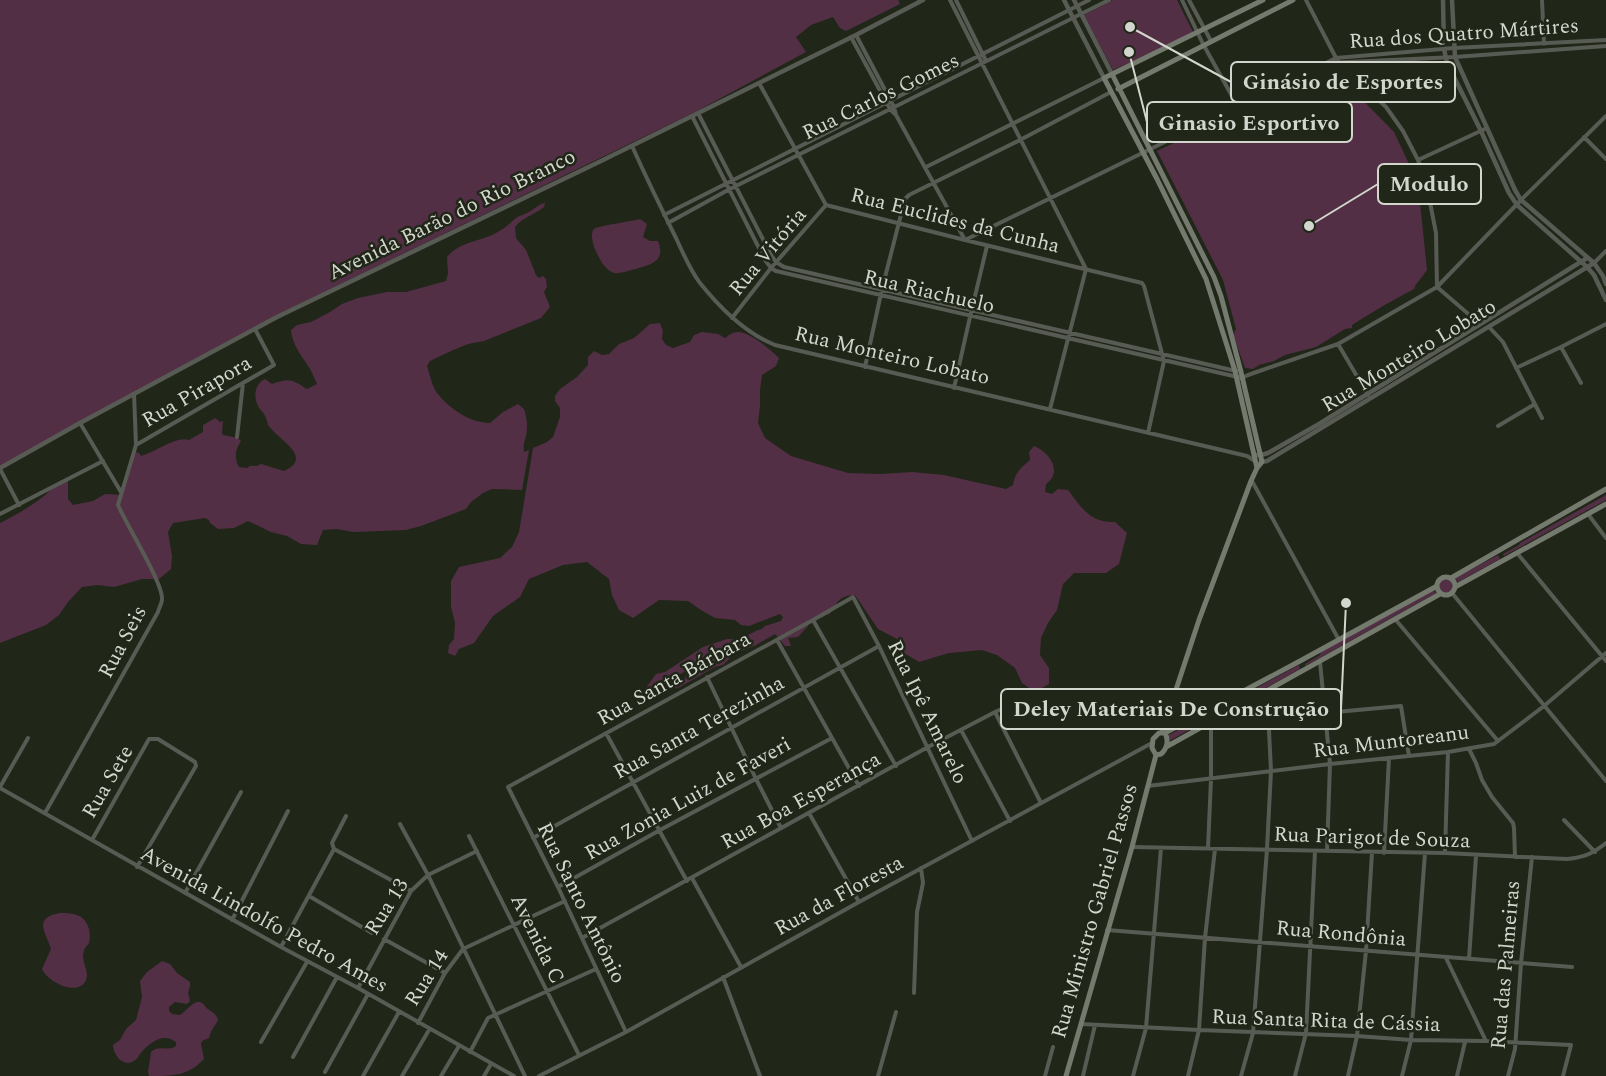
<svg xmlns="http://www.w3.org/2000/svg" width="1606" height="1076" viewBox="0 0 1606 1076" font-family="Spectral,serif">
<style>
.green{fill:#522f45}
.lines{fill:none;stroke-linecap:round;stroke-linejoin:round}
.minor{stroke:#585b53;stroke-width:4}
.tertiary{stroke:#585b53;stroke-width:4.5}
.secondary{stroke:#757a6e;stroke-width:5}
.labels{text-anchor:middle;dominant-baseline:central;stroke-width:5;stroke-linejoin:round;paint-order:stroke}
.street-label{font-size:21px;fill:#d2d6cc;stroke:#202618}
.leader{fill:none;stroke:#d2d6cc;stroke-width:2}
.callout-dot{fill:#d2d6cc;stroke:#202618;stroke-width:2}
.callout{fill:#202618;stroke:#d2d6cc;stroke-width:2}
.callout-label{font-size:22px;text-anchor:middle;font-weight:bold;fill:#d2d6cc}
</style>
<rect width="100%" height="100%" fill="#202618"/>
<path class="green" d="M0,0h898l2,4 -54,27 -6,-3 -7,-11 -22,8 -15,12 10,15 -109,59 -422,205 -275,150z
M1113,0h64l17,34 -81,36 -29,-55z
M1331,68l63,64 24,51 9,87 -12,16 -1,3c-21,11 -42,23 -62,36v3l-7,1 -29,18 -31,8 -11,6 -15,4 -6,4 -8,-1 -11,-31v-4l2,-4 -13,-49 -66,-129z
M545,203l-1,4c-10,8 -21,10 -29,20l1,11 10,12 10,25 3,3 4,-2 3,3 1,8 -3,5 6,15 -9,11 -57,23 -16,3 -17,7 -21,10 -3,5c3,9 5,20 10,27 13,16 33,30 53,30l13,-11 15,-8 6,5c3,9 4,18 2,27 -2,7 -3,9 -2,16l5,-2 -7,40 -30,-1 -9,4 -12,9 -5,7 -8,3 -37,14 -15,4 -53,2 -16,-3 -14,1 -6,15 -16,-1 -14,-8 -16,-4 -23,-11 -14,7 -16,1 -8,-6 -1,-3 -4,-2 -32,5 -5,9 4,24 -1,13 -12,10h-17l-28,8 -16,-2 -16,2 -14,15 -9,13 -13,10 -46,18v-120c22,-11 44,-24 61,-43h7v19l5,6 20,-4 12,-7 17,1 13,-43 4,1 2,3c15,-4 35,-20 48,-16l14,-8v-7l12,-7 5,4 3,-1 -1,12 1,2 15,3 3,3c-6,9 -7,17 -2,26l8,1 3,-2h7l4,-2 23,7c31,-14 -7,-32 -16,-46 0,-1 -2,-8 -3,-9 -1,-3 -4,-6 -6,-8 -6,-10 -5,-24 6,-29l7,5c18,-6 19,-5 35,5l10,-5c-3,-6 -5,-13 -9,-18 -7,-11 -16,-22 -17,-36l6,-5 14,-3 19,-10 12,-8 16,-6 29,-6h19l40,-11 2,-8 -1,-16c14,-17 37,-15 54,-27 6,-3 10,-8 15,-12 4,-3 8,-3 13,-6 6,-3 9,-8 16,-9z
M640,219l7,5 -4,13 7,4h8c9,22 -10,24 -26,29 -5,1 -12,4 -18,3 -10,-3 -16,-17 -20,-26 -1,-4 -4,-14 0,-18 3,-3 39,-8 46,-10z
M660,323l3,8 -1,8 4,6 7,3 17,-6 4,-7 8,-3 16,2 7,4c4,-3 8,-6 13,-6 12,0 33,18 41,26l-3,8 -14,9 -2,15v16l-2,17 7,15 26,18 57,17 32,1 32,-2 32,3 62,14 7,-4c2,-13 8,-17 17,-25l-1,-8 5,-6c16,6 29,27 12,38l-1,8 7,2 6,-5 10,1c14,19 23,33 47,32l12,11 -8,31 -13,9h-32l-11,11 -6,26 -9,13 -7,15 -1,17 9,13v16l-14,8 -13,-9 -7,-15 -18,-13 -15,-5 -33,3 -30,9 -15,-9 -7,-14 -19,-10 -23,-34c-17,1 -17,7 -25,19l-4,1 -5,3 -11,1 -2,7 -10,11 -10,1 3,8h-6l-10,-12 -19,11 -22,9 -11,11 -8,2 -35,20 -3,1 -4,-1 13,-10 3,-4 -1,-3 -21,11 -19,14 -3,-2v-4l11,-15 9,-2 38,-25 24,-8h13l18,-9 4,-1 3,-3 16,-5 2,-4 -3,-3 -31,12 -8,-1 -6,-5 -20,-2 -14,-8 -13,-9 -29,-1 -26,18 -14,-8 -7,-15 -3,-16 -22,-17 -24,3 -34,14 -9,18 -27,19 -19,27 -15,6 -4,7 -7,-3 1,-8 5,-6 1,-16 -4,-16v-26l8,-14 41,-9 12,-11 7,-15 14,-84 14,-6 6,-5 7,-20v-9l-5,-7v-5l5,-7 17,-12 11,-12v-8l6,-6 8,4 7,-1 10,-10 15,-6 16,-14z
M1606,495v5l-102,56 -1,-2 16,-9 1,-2z
M1498,555l2,4 -42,23 -3,-4z
M1439 586a7 7 0 1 1 14 0a7 7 0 1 1-14 0Z
M1434,590l2,3 -131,73v-2l15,-9 1,-3z
M1299,665l1,4 -131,72v-6z
M60,913c13,0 25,1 29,16 1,4 1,10 0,14 -2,3 -4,4 -5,8 -3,7 2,15 3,23 0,14 -13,16 -24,12 -8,-3 -18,-10 -21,-17l9,-20c-5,-17 -19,-31 9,-36z
M162,961l8,3 7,9 13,9v4l-2,7 2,8 -3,3 -12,-2 -6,5v4l3,3 8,1c6,-3 13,-15 20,-13 5,2 4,4 8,7 5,4 8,4 10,11 -3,7 -6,7 -9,18l-7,3 -1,3 3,15c-16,17 -30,17 -55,17l-1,-4 3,-20c7,-8 17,0 25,-6v-4c-13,-10 -27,1 -36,12 -2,3 -3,5 -6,7 -11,7 -21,-7 -21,-16l7,-5 6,-11 10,-9 6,-23 -2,-16 7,-9z"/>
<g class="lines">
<path class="minor" d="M950,0l136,269 -36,140
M956,0l30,61
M1182,0l21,44 34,61
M1189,0l22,41
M1306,0l30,58 3,5 47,44 17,24 15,29 8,22 10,51 1,54 43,37
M1542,0l2,44
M856,35l38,72 2,8 69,125 371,-182 118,-10 152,-8
M851,37l39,72 6,6
M1326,63l129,-6 151,-11
M759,83l67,122 139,35 177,43 2,3 20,75 -16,72
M698,113l73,142 5,7 8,5 452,104
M692,116l73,144 6,8 5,3 466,107 6,-3 90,-31 99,-57 84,-87 85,-84
M1584,137l22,22
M632,146c14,31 29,62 44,92 7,15 14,32 24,45 20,25 45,50 75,62l472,111 8,5
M1418,160l69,-32
M926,167l178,-89
M664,215l425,-215
M668,223l60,-33 381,-190
M1594,263l12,-12
M732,318l39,-50 55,-63
M1489,327l14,15 39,76
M1338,344l30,51
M1561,347l20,36
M865,367l17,-78 23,-90 4,-4 111,-55 91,-48
M1516,368l45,-21 45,-23
M954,388l16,-71 17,-71
M80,423l41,69
M1498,426l37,-22
M237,437l6,-54
M136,445l138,-80 -19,-36
M0,469l19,36
M1252,481l87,159
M0,514l103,-53
M1588,514l18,24
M1517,553l89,108
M1452,593l154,188
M1395,619l103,122
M813,620l83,146
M777,640l82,146
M1320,662l10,102 -3,87
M707,677l49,102 25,49
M995,712l46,91
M1325,713l76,-7 8,50
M961,730l49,91
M606,733l81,148
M1469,749l7,14 6,17 10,17 21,26 1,5 1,29
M1148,786l182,-22 118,-12 46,-8 50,-38 62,-53
M0,787l28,-49
M0,788l281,159 77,41 156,88
M45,813l113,-201c1,-4 4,-9 4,-13 1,-16 -36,-75 -44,-94l18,-60 -2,-51
M809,813l50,89
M1564,820l31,32
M400,824l28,51 97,201
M469,836l110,219
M533,838l346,-192
M92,840l57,-101h9l37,23 1,4 -59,101
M1132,847l313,6 122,6c18,-2 25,-5 39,-16
M1208,848l3,-69v-58
M334,849l77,42
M1384,853l5,-95
M1445,853l3,-101
M692,878l49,89
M558,887l102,-57 172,-92
M185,893l56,-101
M309,896l63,37
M232,920l56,-109
M1107,930l465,37
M582,938l346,-191 67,-35 42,-19
M384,939l61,34
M281,947l53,-98 -2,-6 14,-27
M1446,958l40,83
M1469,959l7,-103
M723,977l37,99
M358,988l53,-97 17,-16 49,-24
M914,993l3,-81 6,-29 -2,-15
M418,1023l27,-50 18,-24 102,-48
M1081,1024l118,6 158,6 54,4 75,1 85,4 -8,31
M626,1032l-68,-145 -50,-100 305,-167 40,-23 26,49 93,195
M261,1042l46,-80
M470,1052l18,-34 108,-49
M293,1057l44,-80
M325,1072l43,-78
M363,1076l36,-64
M402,1076l27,-46
M441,1076l18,-30
M484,1076l7,-12
M539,1076l87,-44 233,-130 293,-159
M878,1076l18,-64
M1045,1076l8,-29
M1083,1076l12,-51
M1133,1076l13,-48 15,-180
M1188,1076l11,-46 6,-92 10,-89
M1241,1076l12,-43 14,-184 4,-78 -4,-81
M1295,1076l11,-43 9,-182
M1348,1076l9,-40 9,-85 6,-99
M1402,1076l9,-36 14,-187
M1457,1076l8,-34
M1508,1076l7,-27 6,-86 11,-106"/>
<path class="tertiary" d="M1064,0l40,78
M1074,0l38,74
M1443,0l1,49 3,14 34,68 28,62 8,12 70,62 7,8 12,25
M1452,0l3,57 60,133 6,10 73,63 9,13 3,8
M1254,455h7l7,-2 51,-29 268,-166
M1261,462l6,-1 327,-198
M0,468l80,-45 197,-106 324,-156 255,-126 67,-35"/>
<path class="secondary" d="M1112,74l102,203 7,19 20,76 21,90 -5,6 -6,13 -52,139 -37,112
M1118,89l175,-89
M1257,468l-22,-97 -29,-92 -49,-100 -53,-101 159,-78
M1437 586a9 9 0 1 1 18 0a9 9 0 1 1-18 0Z
M1451,578l155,-89
M1455,587l151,-83
M1165,733l135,-72 137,-75
M1166,747l274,-153
M1066,1076l66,-229 24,-92 -4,-7 1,-9 6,-6h6c4,7 2,16 -4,21l-5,1"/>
</g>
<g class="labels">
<g class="street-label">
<text transform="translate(1464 34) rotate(-4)">Rua dos Quatro Mártires</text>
<text transform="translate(881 97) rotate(-26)">Rua Carlos Gomes</text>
<text transform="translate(452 215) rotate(-26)">Avenida Barão do Rio Branco</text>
<text transform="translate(955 221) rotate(14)">Rua Euclides da Cunha</text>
<text transform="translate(768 252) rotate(-50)">Rua Vitória</text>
<text transform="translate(929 292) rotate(13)">Rua Riachuelo</text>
<text transform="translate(892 356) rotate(13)">Rua Monteiro Lobato</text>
<text transform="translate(1409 356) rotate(-31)">Rua Monteiro Lobato</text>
<text transform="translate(197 392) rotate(-30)">Rua Pirapora</text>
<text transform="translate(123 642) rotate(-62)">Rua Seis</text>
<text transform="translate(674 679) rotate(-29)">Rua Santa Bárbara</text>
<text transform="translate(927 712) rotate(64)">Rua Ipê Amarelo</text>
<text transform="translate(699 728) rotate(-29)">Rua Santa Terezinha</text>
<text transform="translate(1391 742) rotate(-7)">Rua Muntoreanu</text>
<text transform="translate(108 782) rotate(-60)">Rua Sete</text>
<text transform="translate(688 799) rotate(-29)">Rua Zonia Luiz de Faveri</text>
<text transform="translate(801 801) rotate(-29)">Rua Boa Esperança</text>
<text transform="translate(1372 838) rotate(2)">Rua Parigot de Souza</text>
<text transform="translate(839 896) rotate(-29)">Rua da Floresta</text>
<text transform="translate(581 903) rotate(64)">Rua Santo Antônio</text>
<text transform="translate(387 907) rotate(-58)">Rua 13</text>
<text transform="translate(1095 911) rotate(-74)">Rua Ministro Gabriel Passos</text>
<text transform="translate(264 920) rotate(29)">Avenida Lindolfo Pedro Ames</text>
<text transform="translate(1341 934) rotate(5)">Rua Rondônia</text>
<text transform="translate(537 939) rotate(64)">Avenida C</text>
<text transform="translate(1506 965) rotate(-85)">Rua das Palmeiras</text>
<text transform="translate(427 978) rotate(-58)">Rua 14</text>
<text transform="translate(1326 1021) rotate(2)">Rua Santa Rita de Cássia</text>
</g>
</g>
<path class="leader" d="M1130 27L1231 82M1129 52L1147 122M1309 226L1378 184M1346 603L1341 709"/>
<g class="callout-dot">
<circle cx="1130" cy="27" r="6"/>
<circle cx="1129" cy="52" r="6"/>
<circle cx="1309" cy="226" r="6"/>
<circle cx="1346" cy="603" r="6"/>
</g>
<g class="callout">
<rect x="1231" y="62" width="224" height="40" rx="6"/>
<rect x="1147" y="102" width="205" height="40" rx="6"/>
<rect x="1378" y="164" width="103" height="40" rx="6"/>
<rect x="1001" y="689" width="340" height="40" rx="6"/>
</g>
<g class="callout-label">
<text x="1343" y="89">Ginásio de Esportes</text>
<text x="1249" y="130">Ginasio Esportivo</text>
<text x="1429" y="191">Modulo</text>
<text x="1171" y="716">Deley Materiais De Construção</text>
</g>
</svg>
